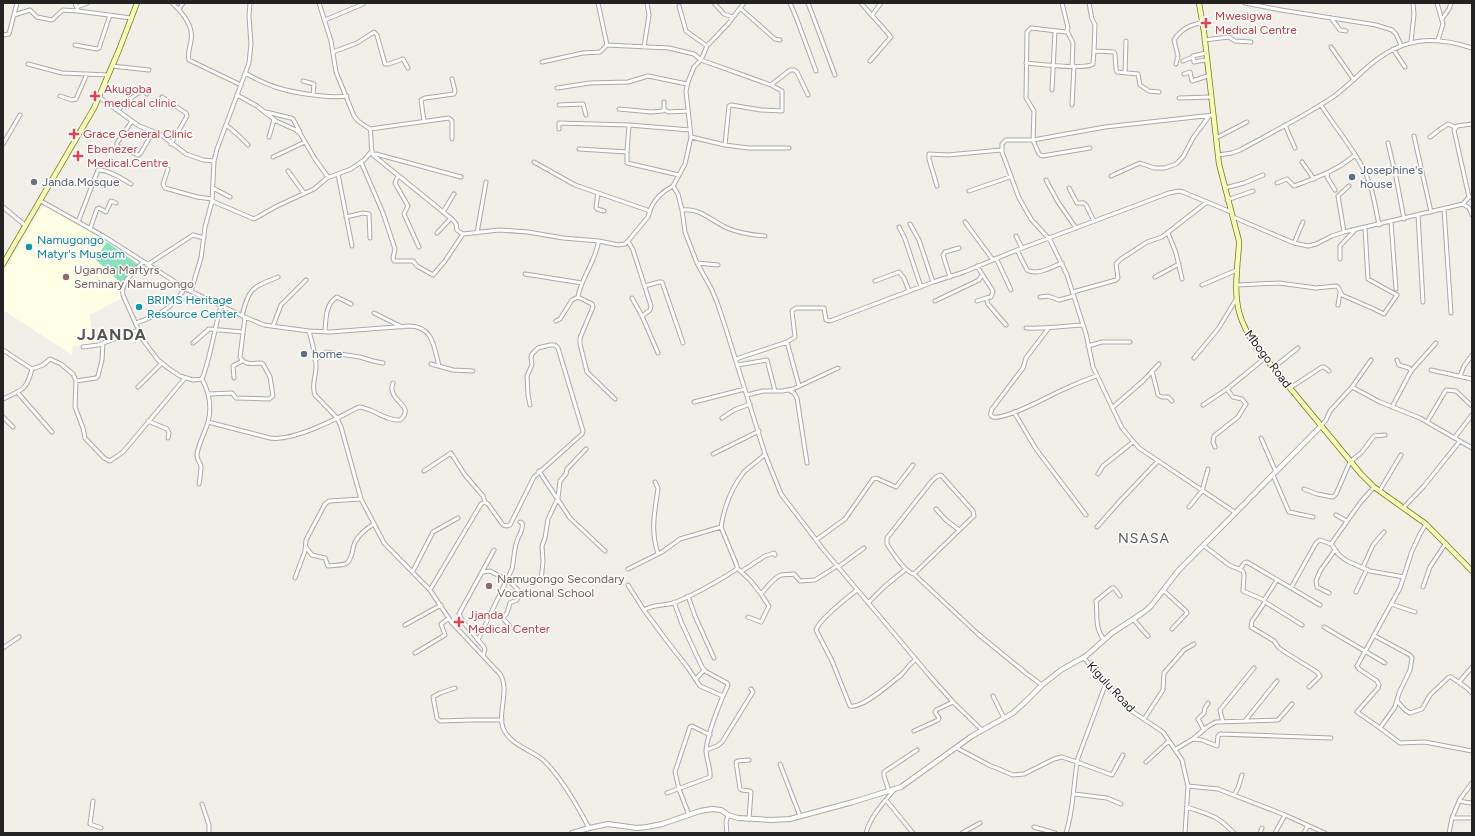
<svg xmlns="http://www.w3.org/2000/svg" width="1475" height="836" viewBox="0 0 1475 836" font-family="Figtree,sans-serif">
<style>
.education{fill:#ffffe5}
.pitch{fill:#88e0be}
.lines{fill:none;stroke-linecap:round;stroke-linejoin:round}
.minor-casing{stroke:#a9a9a9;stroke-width:5}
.tertiary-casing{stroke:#a9a9a9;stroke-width:6}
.secondary-casing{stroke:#707d05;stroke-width:6}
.minor{stroke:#fff;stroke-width:3}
.tertiary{stroke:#fff;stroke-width:4}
.secondary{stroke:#f7fabf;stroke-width:4.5}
.health-dot{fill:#e0444e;stroke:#fff;stroke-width:1.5}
.service-dot{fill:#5c6f8a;stroke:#fff;stroke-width:1.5}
.worship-dot{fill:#6b7280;stroke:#fff;stroke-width:1.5}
.culture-dot{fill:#0f9aa8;stroke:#fff;stroke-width:1.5}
.education-dot{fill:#8d6e63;stroke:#fff;stroke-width:1.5}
.labels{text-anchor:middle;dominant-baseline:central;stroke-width:3;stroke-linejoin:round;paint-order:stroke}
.health-label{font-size:12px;fill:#be3a42;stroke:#fff;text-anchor:start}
.service-label{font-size:12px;fill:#4e5e75;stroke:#fff;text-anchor:start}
.worship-label{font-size:12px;fill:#5b616d;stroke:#fff;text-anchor:start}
.culture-label{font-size:12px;fill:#0d838f;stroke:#fff;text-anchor:start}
.education-label{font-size:12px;fill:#785e54;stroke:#fff;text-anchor:start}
.street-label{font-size:12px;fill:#222;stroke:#fff}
.quarter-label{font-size:14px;letter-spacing:1px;fill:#555;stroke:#fff}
.district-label{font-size:16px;font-weight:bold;letter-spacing:1px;fill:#555;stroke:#fff}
</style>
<rect width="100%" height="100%" fill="#f2efe9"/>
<path class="education" d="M43,206l8,3 56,33 34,22 -17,18 -3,6 -1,3 2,7 -32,17 1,12 6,16 -24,3 -1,9 -69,-45v-38z"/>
<path class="pitch" d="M107,242l32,23 -17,19 -27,-25z"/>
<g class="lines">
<defs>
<path id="minor" d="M75,3l3,8 53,7
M172,3c11,10 22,23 19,38 -1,7 -4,12 -2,19l52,25
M319,3l12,38 5,31 18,44 4,5 12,8c2,8 0,19 3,26l80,65 3,4 1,6 6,4 36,-4 29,2 35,6 36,3 19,4 7,-1 3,-3 20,-24 2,-6
M598,3l9,42
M714,3l10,11 9,3
M790,3l6,14 20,54
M808,3l27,72
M861,3l30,34 -21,24
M1062,3l6,25 -2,4 -35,-4 -4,4 -1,66 8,13 -1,29h-27l-4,4v8l17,46 12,21 19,21 17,35 19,59 7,33 29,61 17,20 97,65
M1089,3l3,16 3,6 -1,26
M1245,3l36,7 95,15 16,5 4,4 5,11
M1437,3l6,21 -5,16
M679,6l7,25 21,15
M77,7l10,-4
M740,8l35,31 5,1
M179,9l4,-6
M14,15l16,-5 7,7 15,3 11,-10 15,1
M872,15l9,-12
M1331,18l9,12 6,1
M1442,19l7,-10 2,-6
M325,20l38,-16
M1067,31l6,12 -1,23
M3,35l6,-1 8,-31
M1204,40l25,-3 6,4 16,1
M1411,42l3,-28 -1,-11
M75,45l22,4 2,-1 11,-33
M644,47l5,-32 -2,-12
M1331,47l23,33
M1393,49l12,18
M333,52l24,-9 17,-11 3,3 8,29h4l14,-5 5,9
M1206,53l-13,3 1,6 12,-2
M1183,61l10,-4
M542,62l41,-9 17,-1 7,-7 62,3 25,6 7,6 70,25 11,6v20l-21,-1 -30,-5 -2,1 -4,39
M1026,63c12,1 60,7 67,1l1,-13 20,1 1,2 1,15 1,3 21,2 2,11 9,6 10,1
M28,64l34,9 46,2
M1176,64l2,-8 -4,-16c6,-9 16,-16 28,-17
M112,66l37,4
M245,73c25,14 39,18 68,22 11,1 22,3 34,1
M1125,73l1,-32
M1184,74l6,-2 2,9 16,-5
M303,81l11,3 -1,11
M771,85l19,-15h4l3,2 11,23
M557,88l33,-5 38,-1 20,-6 39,8
M1052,90l3,-59
M237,95l20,11 19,15 20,9 5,5 14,24 13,18
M60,96l12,4 4,-1 11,-25
M99,97l40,29 21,8 26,20 17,6 11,1
M162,97l24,16 1,3 -16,28
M1179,98l32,-1
M664,102v7l-2,2 3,-1 3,2 20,-1
M559,105l24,-1 3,11
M1072,105l2,-39
M1321,105c15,24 39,51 48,77 5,13 7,29 10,43
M619,109l32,3 11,-1
M118,110l17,-15 8,-4 4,3
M266,112l25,6 2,1 7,13
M132,121l-15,22v3l21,9 2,-1 13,-22
M424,121l-3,-21 4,-2 29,-4 1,-3 -3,-12
M226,125l11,9 11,11
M629,125l-2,27v11l52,12
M1285,125l10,23
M370,129l79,-11 3,3v18
M559,129v-6l70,2 61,5
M1414,136l17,76
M269,137l5,-17
M691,137l34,8 23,3h41
M1430,137l9,-7 9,-6 7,3
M1216,138l31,-16
M1388,143l8,34 8,42
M3,144l17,-29
M1090,148l-48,8 -3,-2 -6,-14 72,-13 108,-12
M579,149l48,3
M373,155l3,-1 85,23
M1218,155l14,-2 8,-3c31,-17 63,-33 93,-53 13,-9 24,-21 37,-32 32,-27 62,-30 102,-17
M273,157l32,-15
M361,162l22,51 12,36 -2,9 1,3h19l4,5 16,9 12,-14 18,-27
M534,162l41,23 75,26c3,-11 13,-20 23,-25l12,-22 6,-27 -5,-46 2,-9 6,-15 7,-7 6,-14 21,-22 16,-21
M1302,162l12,17
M168,169l-5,15 2,4 32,9 15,2
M288,171l16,22
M1328,173l-1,4 8,13
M338,174l14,72
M398,176l-3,7 13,23 -4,8 15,33
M1111,176l29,-13 14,5h11l11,-4 7,-7 10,-19 16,-22
M1046,180l12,22 18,26
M1277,183l10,-4 7,7c24,-9 42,-15 61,-31
M673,186l5,8 4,16 3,22 12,31 14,25 6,14 9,27 39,125 16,40 42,55 106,126 24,27 29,28
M937,186l-8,-27v-5l19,1 53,-5
M213,188l17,9
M1069,188l8,15h7l2,2 8,16
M1225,188l19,-5 19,-8
M969,191l41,-14
M598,193l-2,14 1,2 7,2
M1469,197l-15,-67 3,-4 15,-2
M1227,200l26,-9
M41,201l64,36 83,53 57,27 19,8 45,6c3,12 7,23 7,36 0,9 -5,19 -1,28l22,23 4,9 20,72 23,44 46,47 22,33 48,51c11,17 -5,42 5,58 8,13 25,18 37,27 19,17 35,46 47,69
M212,201l42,18 23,-13 37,-17 13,-11 24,-9 13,-9 7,-8
M1463,204l6,4 3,7
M3,207l23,19
M1444,209l7,104
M682,210c18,-2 27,9 43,17 12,6 27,8 40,9
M443,212l11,-18
M1418,215l5,87
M346,217l17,-4 6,1 1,24
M1233,217l61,26 14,3 8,-2 16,-8 12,-4 119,-28 6,-7h3
M78,222l20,-52c9,-1 25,9 33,14
M965,222l28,38
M1391,222l5,67
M910,224l9,16 14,42
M899,227l6,12 16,48
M90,229l7,-20 2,-1 7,4 5,-11 5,2
M1344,232l-6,-36 11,-10
M437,233l14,-15
M477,233l9,-51
M1168,233l8,20 6,26
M1016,236l6,12
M599,241c-2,6 -3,12 -6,18 -5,13 -13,24 -15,38l14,7 1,3 -13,31v6l7,28 28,27
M628,241l5,9 18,56 -1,4 -8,6 16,37
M1294,243l9,-21
M1017,250l10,20c10,6 25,-3 35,-7
M996,258l15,32
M1340,259v-13l15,-16
M143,262c-8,9 -23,20 -20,33l20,45 15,20 10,8 12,8 13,4 9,-1c9,-23 12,-49 19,-73
M697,263l21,2
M147,265l46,-30 11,3
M977,266l16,25 -2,6 -5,1 2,6 18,21
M525,274l57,9
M950,277l-7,-22 2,-3 14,-4
M1155,277l24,-13
M875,281l24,-9 5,6 5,13
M1202,285l35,-15
M1237,285l42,-2 37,5 20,-2 2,1 4,8 32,14 10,5 13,-19 -29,-16 -3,-51
M645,286l14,-4h3l21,61
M191,291l10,-33 4,-31 7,-26 2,-40 3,-12 32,-86 2,-19 -2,-28 1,-13
M1073,292l43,-12 2,-2 -2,-14 5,-5 26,-17 15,-5 45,-35
M1040,297l8,-1 11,4 15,-4
M632,298l10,18
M935,301l44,-21 3,-5
M977,301l9,-3
M1338,305l2,-12
M374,313l28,14
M242,316c7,-28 9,-28 36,-39
M556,321l4,-2 12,-19 6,-3
M136,323c23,-8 36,-14 49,-35
M273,326l8,-21 25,-25
M1026,328c19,1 37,-2 57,-3
M1048,329l-22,29 -3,10 -31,41c-1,3 -3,7 1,8 13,3 56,-21 69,-27 11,-5 23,-10 34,-14
M309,331l21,1 79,-6c24,0 25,21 30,40
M325,332c1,-12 0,-28 12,-35l14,7
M193,343l16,-14 34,3
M1088,346l14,-4h28
M83,347l15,-2 41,-15
M3,350l29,19
M1194,358l24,-29 19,-31
M736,359l51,-17
M315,360l11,-8 34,5 13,4 10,2
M431,364l22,6 20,1
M738,365l29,-5 8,31
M1273,368l25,-20
M1431,370l41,9
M1152,371l6,24 4,2h6l4,4
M1411,371l25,-28
M1460,376l4,-10 8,-11
M234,378l-1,-12 9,-5
M76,381l20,-3 2,-2 4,-16 1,-17
M799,386l-12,-44 8,-5 -3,-26 4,-3h28l2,12 4,1 103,-39 31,-10 53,-22 152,-57 10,-2 4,1 48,20
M138,387l24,-24
M1352,387l28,15 40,16 52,30
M1290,388l32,-21h2l5,4
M789,390l5,3 3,5 10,65
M17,392l35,40
M209,394l23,-1 4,5 33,1 4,-3 -3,-19 -7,-13 -2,-1c-8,0 -16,3 -21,-6l5,-40
M747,395l16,-4h19l11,-2 45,-21
M3,399c20,-10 23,-8 29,-30l11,-4 7,-6 11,5 12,10 3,7 -1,26 8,21 2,10 19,20 6,3 13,-9 62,-74
M694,402l51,-13
M1203,405l24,-16 38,-31
M1113,407l30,-26 16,-17
M1392,407l19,-36 -2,-3 -10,-3 -2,-5
M1014,412l22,37 50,66
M3,417l10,10
M722,418l12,-8 16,-6
M148,421l19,8 2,4 -1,5
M208,422l62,16c23,4 68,-20 89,-31 14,1 26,14 41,13 14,-12 -4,-17 -7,-27 -2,-3 -1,-7 0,-10
M1427,422l19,-32 10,1 16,15
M1321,426l5,-6 4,-9 22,-24 19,-27
M1455,437l17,-22
M1261,438l15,34
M1215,447l-2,-5 1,-6 24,-19 8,-13 -4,-5 -9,-2 -6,-8
M713,454l46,-23
M424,471l27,-18 14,22 18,21 2,6
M539,471l31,47 35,33
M1098,474l5,-8 30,-24
M1273,475l16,37 24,5
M655,482l3,6c-3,24 -8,41 0,66
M199,484c1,-6 2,-12 2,-18 -1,-5 -5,-7 -4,-12 2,-12 8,-21 11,-32 4,-15 1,-30 -6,-43
M1304,489l13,5 16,3 3,-3 14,-32 12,-10 12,-16 11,-1
M1380,490l21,-35
M1189,507l13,-16 6,-22
M1404,507l20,-21 36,-45
M936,509l10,11 13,10
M1336,515l11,6
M721,527l16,39v3c-20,13 -41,25 -63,34 -11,3 -20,1 -30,7l23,31 21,27 12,18 23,10
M1097,527l23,-26 38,-40
M816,540l29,-21 28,-40 3,-1 20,9 17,-22
M1331,544l29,-41 14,-16
M1203,545l26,20 14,6 1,4 -1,16 21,9
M306,547l6,8 13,3 3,8c6,-1 14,0 19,-3 6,-5 5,-14 8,-21 4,-7 12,-14 19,-18
M838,567l26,-19
M1363,567l10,-22 11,-13
M737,568l14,13 10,13c5,-5 12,-16 20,-19 4,-1 8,0 13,-1l6,7 15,-1 22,-14
M628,569l34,-17 18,-13 41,-12c3,-19 11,-40 23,-55 7,-7 15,-11 21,-18
M1240,569l4,-6 3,-1 73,43
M413,571l20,-39 25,-14
M742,571l23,-15 9,-3 1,2
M482,572l8,-1 19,10 9,9
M914,574l60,-58 -1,-5 -32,-36 -5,2 -5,5 -44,56v6c5,8 18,28 27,30l64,60 49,40 15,11
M295,578l10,-27 1,-11 19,-36 4,-3 32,-2
M1277,580l-13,20 1,2 37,23
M541,581l2,-20 -1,-15 3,-8 3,-19 10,-21 2,-17 6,-7 1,-5 19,-20
M628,585l16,25
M1423,587l7,-20 16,-24
M1291,588l25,-45 4,-3 11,4 8,11 8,6 23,10 34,6
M430,590l51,-86 4,-2 3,2 15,21 4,1 3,-1 24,-48 48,-43 1,-3 -25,-83 -3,-3h-5l-12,3 -6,6 -1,3 1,8 -5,11 1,19 2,10
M857,590c-9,7 -38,30 -41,40l16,31 18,45c12,3 41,-23 51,-31 6,-6 7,-10 15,-16
M1163,590l23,21 1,2 -15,16
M1356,592l11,-23
M1329,593l-12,-6 -1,-6 4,-10 15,-21
M688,596l7,20 19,42
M1265,602l-13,19 -1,6 23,14 5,7 9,6 29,18 3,4 -11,11
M868,603l17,-17 21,-17
M1391,604l24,8
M490,615l9,-1 10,11
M748,617l13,5 8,-16 -8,-12
M503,618l4,-5 3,-10 7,-3 1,-4
M1133,619l15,17
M405,625l36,-20
M1324,627l61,36
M1375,636l35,19 2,3 -2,12 -11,23 -4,14 -15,21 20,15 25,-1 47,9
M478,640l34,-71c2,-9 2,-20 5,-28 2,-7 7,-11 5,-18l-2,-1
M1104,640c-10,-13 -6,-25 -8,-39l16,-13h2l6,8
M3,648l16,-11
M415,653l30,-18 -4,-11 8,-6
M483,656l2,-6 -1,-3 -20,-24 -5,-9 35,-64
M1083,657l47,53 33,22 19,28 6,26 -3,47
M696,679l8,-9
M1460,683v-2l12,-14
M455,688l-15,5 -7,4 4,21 3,3 31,-1h31
M993,696l11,22
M1397,701l8,9 5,3 12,-4 8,-14 19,-18h2l16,11 5,5
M1144,719l19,-29 1,-17 20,-23 10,-6
M1245,721l32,-40
M1223,722l-2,-7 -1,-5 34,-42
M1380,728l-23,-16 21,-24 1,-3 -2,-4 -18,-12 -2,-3 43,-78 12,-37 8,-17 6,-10
M1204,730l-6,-11 6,-6 1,-5 3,-5
M914,731l24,-11 1,-2 -4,-6 1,-2 17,-8
M1193,739l14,-12 9,-5 62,-2 14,-16
M957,748l32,17 24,10 11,-1 30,-15 8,-2 15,5 35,13 11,-20
M1176,749l17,-10 9,1 15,6 1,-10 2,-2 111,4
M706,750l11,-4 5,-4 31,-50 -2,-3
M749,760l-11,1 -2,1 4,27 2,1 8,1 1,1 -2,27
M1146,762l23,-21
M780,764l20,52
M1188,786l30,3 67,26 40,18
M889,791l-5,-15v-4l33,-22
M667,793l43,-16c1,-9 -4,-18 -4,-27 2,-18 14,-48 22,-65l-1,-2 -22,-12 -3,-4 -20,-43 -8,-22
M1074,794l33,4 14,6
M1234,795l4,-7 4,-13
M886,800l27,33
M93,801l-3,23 11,4
M1459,801l11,2 2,-1
M202,804l7,21v8
M1187,807c23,8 30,8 47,26
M689,815l-10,-26 -4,-17 15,-45 2,-1 18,9
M1452,818h20
M1034,827l21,6
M727,833l-1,-11 2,-7
M866,833c4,-16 18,-31 28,-43
M962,833l18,-10
M1066,833c8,-24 7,-50 12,-75l28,-75
M1260,833l2,-5
M1275,833l10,-18
M1304,833l4,-8
M1449,833l3,-15 8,-19 12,-16"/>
<path id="tertiary" d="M572,833l17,-5 19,-4 29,4 10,-1 15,-3 38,-13 12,-2 9,1 7,5 10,3 33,2 19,-1 63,-17 48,-15 71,-51 41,-23 11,-10 18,-18 19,-15 25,-14 26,-23 32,-21 7,-6 27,-35 143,-145"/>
<path id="secondary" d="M1199,3l5,29 15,132 20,77c0,11 -2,21 -2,31 -3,32 2,50 20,76l104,126 13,13 52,37 46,47
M3,264l91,-156 25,-58 18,-47"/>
</defs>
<use href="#minor" class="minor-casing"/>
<use href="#tertiary" class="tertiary-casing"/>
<use href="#secondary" class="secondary-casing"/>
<use href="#minor" class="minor"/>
<use href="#tertiary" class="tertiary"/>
<use href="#secondary" class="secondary"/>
</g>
<g class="health-dot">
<path d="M1204 17h4v4h4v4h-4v4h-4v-4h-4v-4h4z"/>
<path d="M93 90h4v4h4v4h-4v4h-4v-4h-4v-4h4z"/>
<path d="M72 128h4v4h4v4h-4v4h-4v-4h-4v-4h4z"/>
<path d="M76 150h4v4h4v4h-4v4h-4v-4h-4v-4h4z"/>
<path d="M457 616h4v4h4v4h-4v4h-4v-4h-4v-4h4z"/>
</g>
<g class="service-dot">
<circle cx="1352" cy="177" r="4"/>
<circle cx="304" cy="354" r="4"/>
</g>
<circle class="worship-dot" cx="34" cy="182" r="4"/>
<g class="culture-dot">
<circle cx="29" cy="247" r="4"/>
<circle cx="139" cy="307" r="4"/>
</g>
<g class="education-dot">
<circle cx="66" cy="277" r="4"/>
<circle cx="489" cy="586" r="4"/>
</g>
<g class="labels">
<g class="health-label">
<text x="1215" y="16">Mwesigwa<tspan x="1215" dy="14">Medical Centre</tspan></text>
<text x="104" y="89">Akugoba<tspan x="104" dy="14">medical clinic</tspan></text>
<text x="83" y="134">Grace General Clinic</text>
<text x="87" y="149">Ebenezer<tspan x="87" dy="14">Medical.Centre</tspan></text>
<text x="468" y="615">Jjanda<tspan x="468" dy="14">Medical Center</tspan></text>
</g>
<g class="service-label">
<text x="1360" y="170">Josephine's<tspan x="1360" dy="14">house</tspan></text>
<text x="312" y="354">home</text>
</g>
<g class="worship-label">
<text x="42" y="182">Janda.Mosque</text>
</g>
<g class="culture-label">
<text x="37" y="240">Namugongo<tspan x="37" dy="14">Matyr's Museum</tspan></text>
<text x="147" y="300">BRIMS Heritage<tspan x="147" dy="14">Resource Center</tspan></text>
</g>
<g class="education-label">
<text x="74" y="270">Uganda Martyrs<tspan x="74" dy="14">Seminary Namugongo</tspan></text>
<text x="497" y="579">Namugongo Secondary<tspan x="497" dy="14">Vocational School</tspan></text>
</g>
<g class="street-label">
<text transform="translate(1268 359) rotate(53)">Mbogo Road</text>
<text transform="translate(1111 687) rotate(47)">Kigulu Road</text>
</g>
<g class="quarter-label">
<text x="1144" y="538">NSASA</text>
</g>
<g class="district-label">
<text x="112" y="334">JJANDA</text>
</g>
</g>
<rect width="1475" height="836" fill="none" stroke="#222222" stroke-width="8"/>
</svg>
